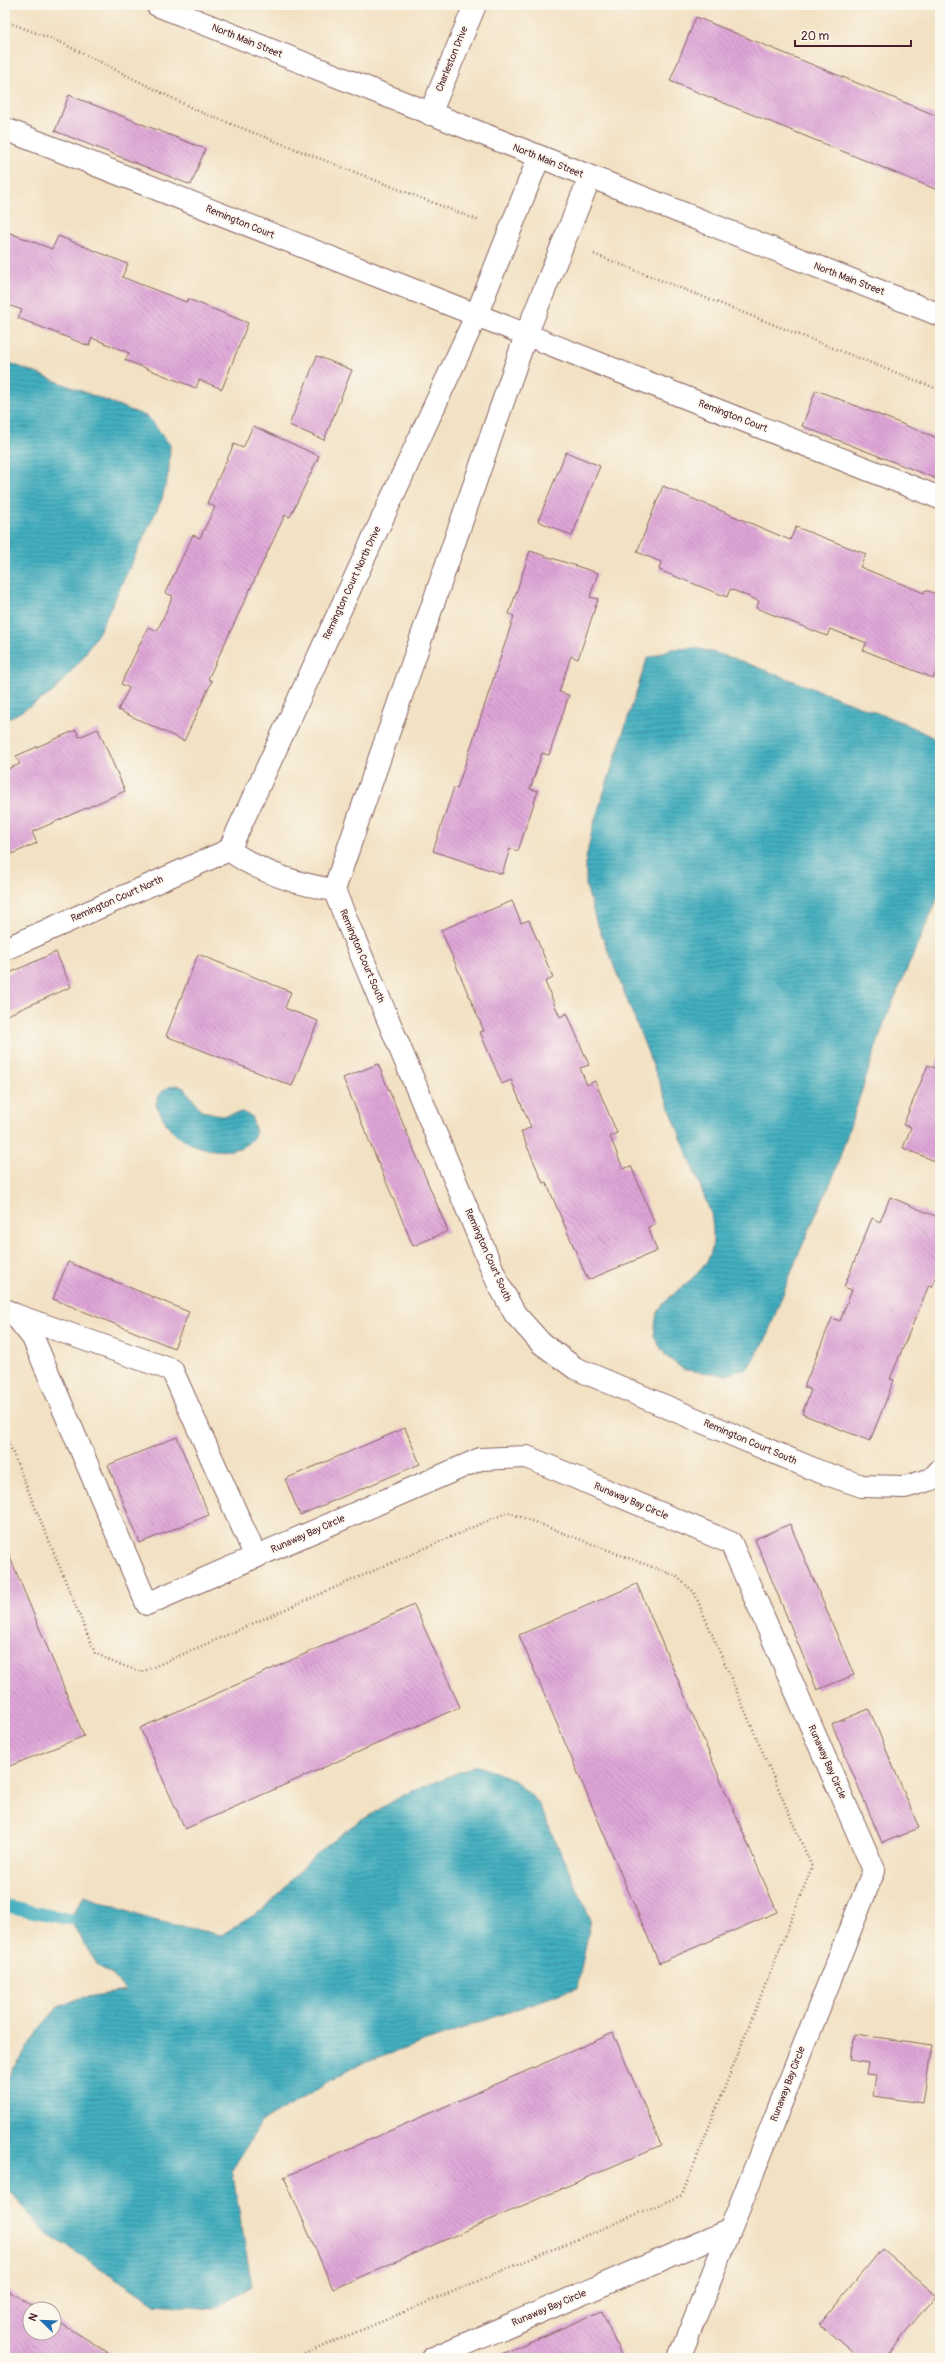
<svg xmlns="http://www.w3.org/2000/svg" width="945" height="2363" viewBox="0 0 945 2363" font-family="Pangolin,sans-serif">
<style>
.water{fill:url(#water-rules);stroke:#466776}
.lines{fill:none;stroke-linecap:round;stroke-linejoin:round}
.stream{stroke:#42afc0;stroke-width:12}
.building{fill:url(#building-back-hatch)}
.service-casing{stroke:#856360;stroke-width:24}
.minor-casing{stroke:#856360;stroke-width:24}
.secondary-casing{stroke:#856360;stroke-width:24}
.path{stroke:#856360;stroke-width:2.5;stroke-dasharray:1 3;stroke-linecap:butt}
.service{stroke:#fff;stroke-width:22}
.minor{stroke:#fff;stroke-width:22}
.secondary{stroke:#fff;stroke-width:22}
.labels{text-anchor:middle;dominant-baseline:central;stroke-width:3.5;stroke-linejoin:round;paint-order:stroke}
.street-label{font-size:10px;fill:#4a1f2b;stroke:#fbf7ec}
</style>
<defs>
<pattern id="water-rules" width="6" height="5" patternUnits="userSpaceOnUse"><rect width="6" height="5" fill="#42afc0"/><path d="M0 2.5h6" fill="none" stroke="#398e9c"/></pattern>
<pattern id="building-back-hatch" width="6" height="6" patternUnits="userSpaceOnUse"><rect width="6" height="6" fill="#dfa6d8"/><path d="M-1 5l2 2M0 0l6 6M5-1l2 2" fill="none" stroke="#b787af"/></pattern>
</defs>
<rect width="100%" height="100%" fill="#fbf7ec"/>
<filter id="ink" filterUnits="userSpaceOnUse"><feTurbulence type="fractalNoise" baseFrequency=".025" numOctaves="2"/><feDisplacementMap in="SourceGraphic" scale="8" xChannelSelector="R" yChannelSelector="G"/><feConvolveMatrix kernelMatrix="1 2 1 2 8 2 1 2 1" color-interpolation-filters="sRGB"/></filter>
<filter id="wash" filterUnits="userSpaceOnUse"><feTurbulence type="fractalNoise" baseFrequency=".012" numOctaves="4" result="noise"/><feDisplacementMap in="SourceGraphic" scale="16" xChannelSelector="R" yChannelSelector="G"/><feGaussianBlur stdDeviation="0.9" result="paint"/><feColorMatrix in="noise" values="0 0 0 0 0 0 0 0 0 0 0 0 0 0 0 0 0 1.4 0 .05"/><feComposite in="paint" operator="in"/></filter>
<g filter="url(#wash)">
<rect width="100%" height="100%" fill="#f2e1c3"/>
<path class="water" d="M5,361l143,56 22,28 -1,26 -7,28 -62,131 -19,30 -29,33 -47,28z
M696,648l37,10 171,65 36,18v152l-55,127 -51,155 -36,80 -33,86 -18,28 -21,6 -42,-5 -18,-14 -12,-19c1,-7 1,-18 4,-25 3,-7 12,-15 18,-20 32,-26 42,-37 35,-78l-116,-296 -9,-33v-27l7,-32 54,-167 24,-10z
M177,1085l7,3 18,23 23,5 17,-4 9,4 5,16c-12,30 -62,19 -82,1 -8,-8 -13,-18 -18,-29 3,-12 9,-17 21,-19z
M476,1765l37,14 25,23 53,118 -14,68 -224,79 -92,56 -29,47 20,116 -38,23 -59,-5 -110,-72 -40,-46v-104l34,-53 19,-22 22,-9 45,-7 -13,-17 -14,-8 -29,-47 15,-23 65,23 72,16 43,-26 49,-52 39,-31 51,-31z"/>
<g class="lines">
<path class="stream" d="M5,1906l64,13"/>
</g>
<g id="blocks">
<path class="building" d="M696,17l244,100v74l-270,-110z
M69,95l136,54 -14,36 -136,-54z
M5,231l47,18 6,-13 70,28 -6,13 64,25 2,-3 60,24 -26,66 -23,-9 -3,8 -71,-28 4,-7 -37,-15 -3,8 -71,-28 4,-8 -17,-6z
M317,356l35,14 -28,70 -35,-15z
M816,390l124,49v34l-3,6 -135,-53z
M253,426l66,30 -29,61 -5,-2 -77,164 4,2 -28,60 -66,-31 11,-22 -8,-4 27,-57 9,4 16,-35 -8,-3 28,-58 7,3 15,-31 -8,-4 27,-59 9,4z
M566,452l34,14 -28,70 -34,-15z
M663,486l127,54 6,-13 70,27 -6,13 64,26 1,-3 15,5v77l-3,-2 -4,8 -70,-28 4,-7 -37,-14 -3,7 -71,-28 3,-7 -29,-12 -3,8 -68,-27 2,-8 -24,-10z
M530,551l68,22 -8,24 8,2 -20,60 -7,-3 -12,36 10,3 -20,60 -7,-2 -12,36 8,2 -20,60 -8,-2 -8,25 -69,-23 21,-64 3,2 57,-173 -5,-2z
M98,729l27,62 -93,41 5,11 -32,14v-87l15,-6 -4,-8 60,-26 3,7z
M512,901l9,22 8,-3 24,58 -8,4 15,35 7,-4 22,52 -9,3 7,17 8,-4 22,52 -7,3 13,33 8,-3 24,58 -7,3 9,24 -69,29 -42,-98 -3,1 -22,-51 10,-5 -20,-47 -9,4 -22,-52 4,-1 -43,-101z
M56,952l15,35 -66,29v-41z
M198,954l93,38 -6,16 33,13 -26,65 -126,-50z
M940,1055v108l-37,-15 8,-21 -8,-2 25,-60 7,3z
M378,1064l70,167 -35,15 -70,-168z
M890,1197l50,21v49l-8,20 -3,-2 -39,94 4,1 -24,61 -68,-27 9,-24 -7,-3 28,-69 8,3 12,-31 -8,-3 28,-69 8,4z
M68,1262l121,50 -15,36 -121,-49z
M405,1428l15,36 -120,51 -15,-36z
M177,1437l32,78 -69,28 -32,-78z
M790,1524l64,151 -37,15 -62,-151z
M5,1545l79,191 -79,32z
M637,1584l140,328 -118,51 -140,-328z
M414,1605l46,102 -275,122 -45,-101z
M869,1709l50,119 -37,15 -50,-119z
M613,2033l48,112 -328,144 -49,-112z
M854,2034l78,11 -9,58 -50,-7 3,-21 -10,-1 2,-11 -18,-3z
M882,2249l54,46 -52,63h-25l-40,-34z
M5,2289l33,20h-8v24h24v-14l63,39h-112z
M602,2311l20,47h-130z"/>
</g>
</g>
<g filter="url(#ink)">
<use href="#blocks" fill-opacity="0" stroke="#856360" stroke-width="1"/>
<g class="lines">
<defs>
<path id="service" d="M15,1315l157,55 84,187"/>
<path id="minor" d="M430,114l45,-109
M5,129l935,369
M229,850l247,-534 63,-159
M229,850c32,23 67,34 105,40
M334,890l164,393 17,31 26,29 34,25 243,103 44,15 43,1 27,-8 8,-9
M334,890l192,-555 64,-158
M5,949l224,-99
M5,1310l10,5 18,23 114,266 333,-145 47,-2 204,86 143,327 -195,488
M433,2358l297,-128"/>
<path id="secondary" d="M157,5l783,310"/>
</defs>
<use href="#service" class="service-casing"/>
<use href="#minor" class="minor-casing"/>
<use href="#secondary" class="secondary-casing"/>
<path class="path" d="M5,21l57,22 136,68 282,110
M594,254l346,136
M5,1434l90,219 20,10 27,9 366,-160 168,64 18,16 118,275 -130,328 -387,163"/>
<use href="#service" class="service"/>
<use href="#minor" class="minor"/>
<use href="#secondary" class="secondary"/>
</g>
</g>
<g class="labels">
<g class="street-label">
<text transform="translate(247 41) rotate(22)">North Main Street</text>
<text transform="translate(452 59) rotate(-68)">Charleston Drive</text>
<text transform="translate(548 161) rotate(22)">North Main Street</text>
<text transform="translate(240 222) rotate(22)">Remington Court</text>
<text transform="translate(849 279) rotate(21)">North Main Street</text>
<text transform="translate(733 416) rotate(21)">Remington Court</text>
<text transform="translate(352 583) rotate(-65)">Remington Court North Drive</text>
<text transform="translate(117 899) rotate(-24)">Remington Court North</text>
<text transform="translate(362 956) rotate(67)">Remington Court South</text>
<text transform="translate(488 1255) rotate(66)">Remington Court South</text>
<text transform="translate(750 1442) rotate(23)">Remington Court South</text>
<text transform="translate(631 1501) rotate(23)">Runaway Bay Circle</text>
<text transform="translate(308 1534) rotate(-24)">Runaway Bay Circle</text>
<text transform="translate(827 1762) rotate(66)">Runaway Bay Circle</text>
<text transform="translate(788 2084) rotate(-69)">Runaway Bay Circle</text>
<text transform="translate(549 2308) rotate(-23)">Runaway Bay Circle</text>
</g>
</g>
<rect width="945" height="2363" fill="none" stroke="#fbf7ec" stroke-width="20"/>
<g transform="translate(42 2321) rotate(293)"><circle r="19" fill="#fbf7ec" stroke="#b4a19f"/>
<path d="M0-3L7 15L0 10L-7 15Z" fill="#1f6fb2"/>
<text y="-6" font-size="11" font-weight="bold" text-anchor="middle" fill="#4a1f2b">N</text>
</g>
<path d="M795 40v6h116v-6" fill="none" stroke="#4a1f2b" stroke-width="2"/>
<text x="801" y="40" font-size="12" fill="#4a1f2b" stroke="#fbf7ec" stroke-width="3" paint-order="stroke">20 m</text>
</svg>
